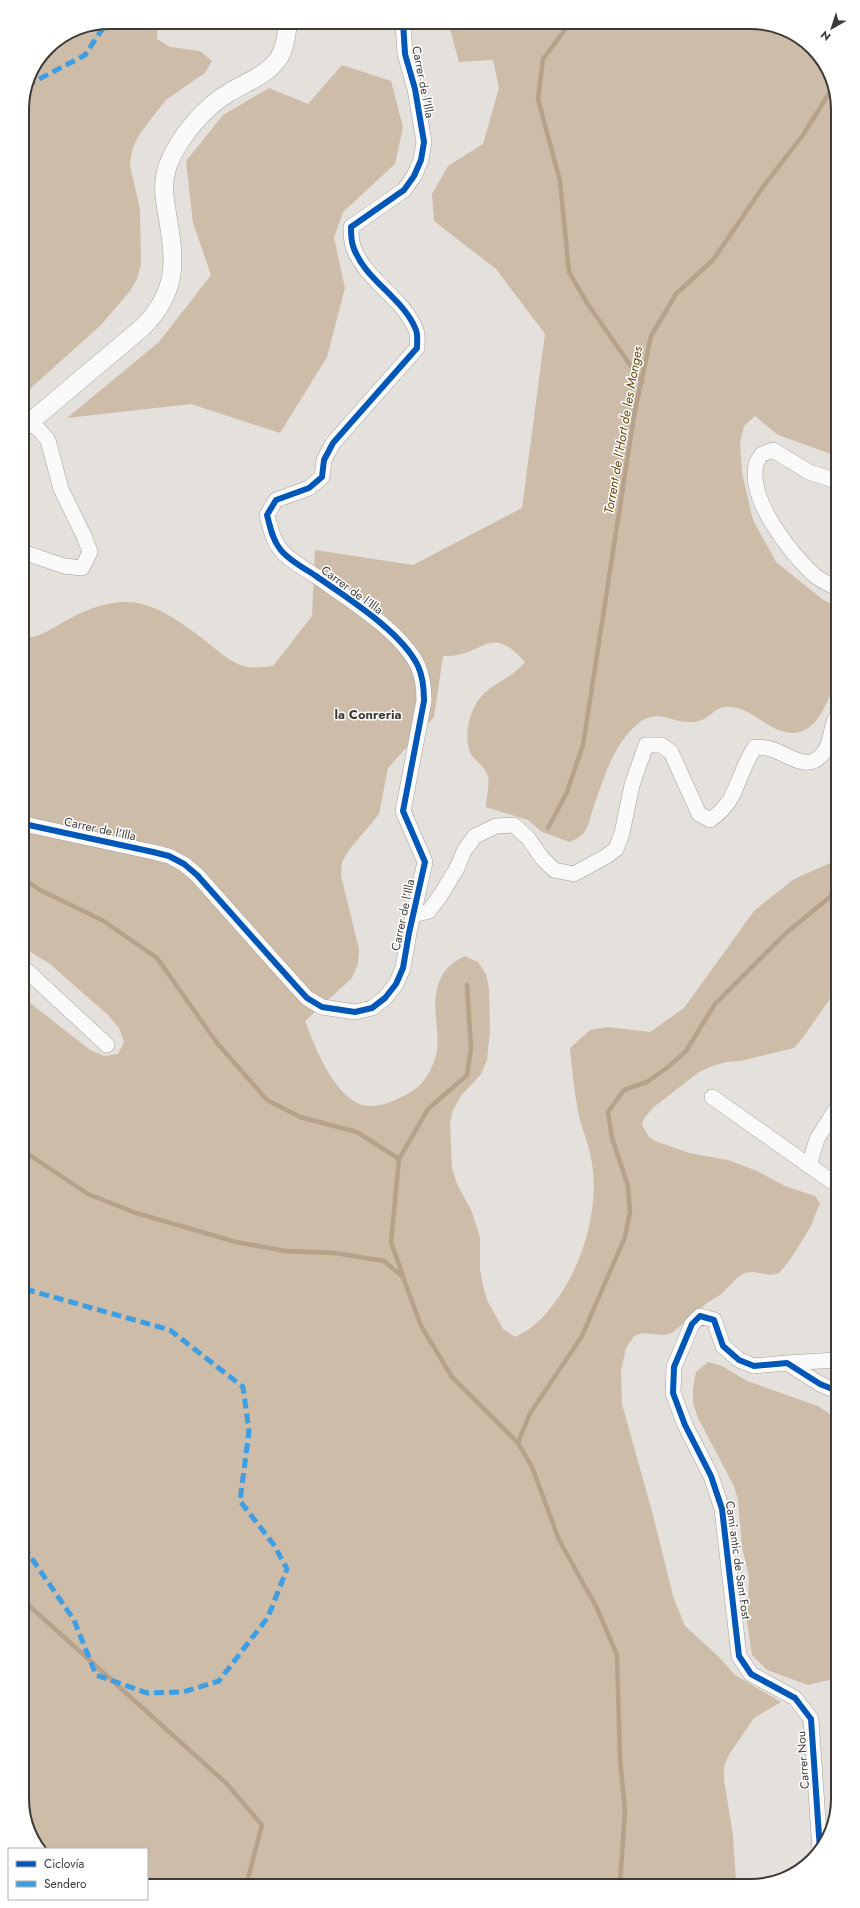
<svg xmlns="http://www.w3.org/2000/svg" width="860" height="1908" viewBox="0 0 860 1908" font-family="Jost,sans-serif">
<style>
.forest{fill:#cdbca8}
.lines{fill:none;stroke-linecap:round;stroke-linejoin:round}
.stream{stroke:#b6a28a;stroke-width:4.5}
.minor-casing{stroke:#a3a09c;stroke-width:16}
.tertiary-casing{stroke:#a3a09c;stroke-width:19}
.minor{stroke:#fbfafa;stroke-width:15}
.tertiary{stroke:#fbfafa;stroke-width:18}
.quiet{stroke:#3f9ee2;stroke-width:5;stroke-dasharray:10 5;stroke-linecap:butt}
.cycleway-casing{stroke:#fff;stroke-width:8}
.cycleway{stroke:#0057b8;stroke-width:6}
.labels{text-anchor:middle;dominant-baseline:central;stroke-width:3;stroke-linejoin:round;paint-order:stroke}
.street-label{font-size:12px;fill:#3c3936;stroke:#fff}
.water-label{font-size:13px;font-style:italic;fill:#694406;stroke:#fff}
.neighbourhood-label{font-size:13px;font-weight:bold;fill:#3f3a33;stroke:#fff}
.rim{fill:none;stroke:#3c3936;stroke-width:2}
</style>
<rect width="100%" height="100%" fill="#e4e0dc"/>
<path class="forest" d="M121,22h36v17l13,8 30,4 12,10 -7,12 -38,26 -10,12 -18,24 -7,15 -2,15 10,44 1,55 -4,15 -7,12 -29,34 -78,70 -1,-291 7,-28 19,-29 21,-13 22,-1z
M448,22h309l47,18 29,41 1,374 -56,-20 -23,-19 -11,10 -4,17 2,30 11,47 23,42 46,37 13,7c0,25 3,51 0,76 -1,7 -5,14 -8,20 -10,22 -24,39 -51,27 -14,-6 -34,-26 -52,-22 -12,2 -16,16 -35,15 -18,0 -31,-13 -49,0 -25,19 -35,52 -45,81 -4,9 -5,23 -12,31 -3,3 -9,6 -13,8l-28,-10 -14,-12 -42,-13c0,-9 4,-23 2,-31 -4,-11 -12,-14 -17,-22 -8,-15 -2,-43 9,-56 12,-15 33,-20 45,-36 -36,-41 -41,-4 -82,-6l-9,61 -46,51 -9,46 -30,36 -7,12 -1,14 18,73 -1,15 -6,14 -47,43c10,26 28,74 57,84 10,3 26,-1 35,-6 18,-7 29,-17 36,-35 11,-24 -2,-50 4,-75 4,-17 13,-26 28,-33l13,6 8,12 3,14 1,43 -3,29 -6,14 -20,22 -8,14 -3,13 2,45 5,16 15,28 8,26v31l3,17 4,14 16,29 12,8c21,-9 35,-27 47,-45 24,-37 38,-91 29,-134 -3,-16 -10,-31 -13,-47 -4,-21 -6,-42 -8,-63l20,-18 18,-3 42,5 34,-24 70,-97 40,-32 41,-18 1,129 -32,46 -10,12 -54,13 -14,1 -14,4 -13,6 -45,35 -10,11 -2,7 7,12 6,4 34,12 39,7 29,11 28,15 30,10 5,7 -9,23 -21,34 -11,13 -8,2 -18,-3 -9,1 -6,4 -18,18 -13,8 -35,30 -8,2 -22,-2 -8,3 -8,12 -5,23 1,33 31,111 20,81 12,30 34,31 16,18 46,27 -27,16 -24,35 -6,13v14l9,55 3,47 -589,4v-37h-104l-16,-22 -2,-828 65,51 14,6 14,-2 6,-12 -5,-14 -10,-12 -59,-52 -26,-16v-311c17,2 32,-12 47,-19 20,-11 44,-19 67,-15 23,4 51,25 69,39 11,9 22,19 36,24 10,3 20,1 30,0l39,-50 3,-66 98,15 109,-57 23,-174 -49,-65 -62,-48 -2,-27 16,-28 35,-22 16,-56 -6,-28 -34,2z
M342,65l49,16 12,46 -8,37 -52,48 -9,26 11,50 -18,69 -47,76 -89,-29 -124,14 92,-76 52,-67 -18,-52 -7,-62 37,-46 46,-27 39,16z
M708,1362l14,4 25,15 71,25 13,9 6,10 1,253 -30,7 -41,-15 -15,-15 -5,-33 2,-45 -7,-30 -4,-47 -4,-14 -36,-68 -5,-15v-15l3,-16z"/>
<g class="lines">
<path class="stream" d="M571,22l-28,37 -5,40 22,82 9,91 18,31 55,79
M548,828l19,-36 16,-47 51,-329 17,-80 25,-42 37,-34 50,-73 40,-52 30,-48
M24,879l16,11 62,30 55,38 60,85 50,57 33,17 57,15 42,27 -8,83 12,34
M25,1152l63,42 48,19 100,29 49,9 50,2 49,8 19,16 18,49 31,51 66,66 14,24 27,73 38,68 20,47 3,103 5,54 -5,70
M399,1159l29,-50 39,-34 4,-26 -4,-64
M518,1443l11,-28 53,-79 43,-99 5,-25 -2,-26 -16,-48 -4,-26 16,-22 23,-8 21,-15 18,-16 29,-47 71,-71 50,-41
M26,1603l200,180 36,42 -15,57 4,3"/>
<defs>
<path id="minor" d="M834,480l-25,-8 -36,-22 -11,4c-2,3 -5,7 -6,11 -8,35 34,87 57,109 6,6 14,9 22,13
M23,552l41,14 18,2 8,-16 -6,-16 -23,-47 -13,-49 -17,-19
M24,824l129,28 16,4 15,8 13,11 99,111 11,12 15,9 33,5 17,-4 13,-10 11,-14 7,-16 6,-35 16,-71 -22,-51 21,-110c0,-12 -1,-24 -6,-35 -17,-35 -71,-68 -102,-90 -12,-8 -28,-16 -36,-27 -8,-10 -10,-23 -13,-34l9,-15 33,-12 13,-11 2,-17 9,-17 84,-95c0,-5 1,-13 -1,-18 -13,-33 -52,-50 -63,-84 -2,-6 -2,-13 -2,-19l53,-37 10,-14 7,-16 3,-18 -9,-53 -10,-35 -2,-32
M413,915l16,-4 11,-15 17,-28 7,-17 11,-15 21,-10 18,-1 14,13 14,20 12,12 20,4 31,-17 11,-8 6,-16 10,-48 14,-40h15l10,7 28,62 11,6c29,-19 27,-47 45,-73 4,1 8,0 12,1 19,3 40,28 57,4 7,-9 7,-23 11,-33
M24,968l83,77
M712,1097l119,84 5,1
M809,1166l8,-27 19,-30
M787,1363l50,-3
M820,1850l-9,-131 -16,-21 -44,-24 -12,-18 -17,-147 -11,-33 -26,-51 -12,-32 1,-26 18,-43 8,-8 14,4 9,26 16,14 15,6 33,-3 33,21 17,7"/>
<path id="tertiary" d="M23,428l121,-102c35,-37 31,-66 23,-113 -3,-17 -5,-31 1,-48 11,-28 36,-58 62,-73 18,-11 43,-19 52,-40 4,-9 5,-21 6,-30"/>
</defs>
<use href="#minor" class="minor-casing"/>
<use href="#tertiary" class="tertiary-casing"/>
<use href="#minor" class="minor"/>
<use href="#tertiary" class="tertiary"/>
<path class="quiet" d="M26,86l59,-31 22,-33
M25,1289l145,41 73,57 6,44 -9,70 34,44 13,24 -19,48 -49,64 -36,11 -36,1 -51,-18 -22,-55 -48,-70"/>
<defs>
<path id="cycleway" d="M24,824l129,28 16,4 15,8 13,11 99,111 11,12 15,9 33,5 17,-4 13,-10 11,-14 7,-16 6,-35 16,-71 -22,-51 21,-110c0,-12 -1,-24 -6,-35 -17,-35 -71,-68 -102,-90 -12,-8 -28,-16 -36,-27 -8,-10 -10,-23 -13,-34l9,-15 33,-12 13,-11 2,-17 9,-17 84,-95c0,-5 1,-13 -1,-18 -13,-33 -52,-50 -63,-84 -2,-6 -2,-13 -2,-19l53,-37 10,-14 7,-16 3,-18 -9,-53 -10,-35 -2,-32
M820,1850l-9,-131 -16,-21 -44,-24 -12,-18 -17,-147 -11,-33 -26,-51 -12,-32 1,-26 18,-43 8,-8 14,4 9,26 16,14 15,6 33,-3 33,21 17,7"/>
</defs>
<use href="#cycleway" class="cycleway-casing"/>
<use href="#cycleway" class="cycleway"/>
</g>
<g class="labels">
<g class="street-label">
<text transform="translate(423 82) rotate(79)">Carrer de l'Illa</text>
<text transform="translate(352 590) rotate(36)">Carrer de l'Illa</text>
<text transform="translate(100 829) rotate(12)">Carrer de l'Illa</text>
<text transform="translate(403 915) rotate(-78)">Carrer de l'Illa</text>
<text transform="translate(738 1560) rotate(82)">Camí antic de Sant Fost</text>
<text transform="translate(803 1760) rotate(-94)">Carrer Nou</text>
</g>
<g class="water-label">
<text transform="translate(623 430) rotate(-80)">Torrent de l'Hort de les Monges</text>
</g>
<g class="neighbourhood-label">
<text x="368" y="714">la Conreria</text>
</g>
</g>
<path d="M0 0H860V1908H0ZM109 29H751A80 80 0 0 1 831 109V1799A80 80 0 0 1 751 1879H109A80 80 0 0 1 29 1799V109A80 80 0 0 1 109 29Z" fill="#fff" fill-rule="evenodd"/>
<path class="rim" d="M109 29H751A80 80 0 0 1 831 109V1799A80 80 0 0 1 751 1879H109A80 80 0 0 1 29 1799V109A80 80 0 0 1 109 29Z"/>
<rect x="8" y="1848" width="140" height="52" fill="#ffffff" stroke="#b1b0af"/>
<rect x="16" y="1861" width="20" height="6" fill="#0057b8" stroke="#b1b0af"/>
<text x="44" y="1868" font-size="12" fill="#3c3936">Ciclovía</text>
<rect x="16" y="1881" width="20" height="6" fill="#3f9ee2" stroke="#b1b0af"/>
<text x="44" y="1888" font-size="12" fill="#3c3936">Sendero</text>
<g transform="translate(832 28) rotate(219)" stroke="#ffffff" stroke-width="3" paint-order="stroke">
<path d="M0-3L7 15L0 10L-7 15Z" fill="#3c3936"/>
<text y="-6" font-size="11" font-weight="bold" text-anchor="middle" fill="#3c3936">N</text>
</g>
</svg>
